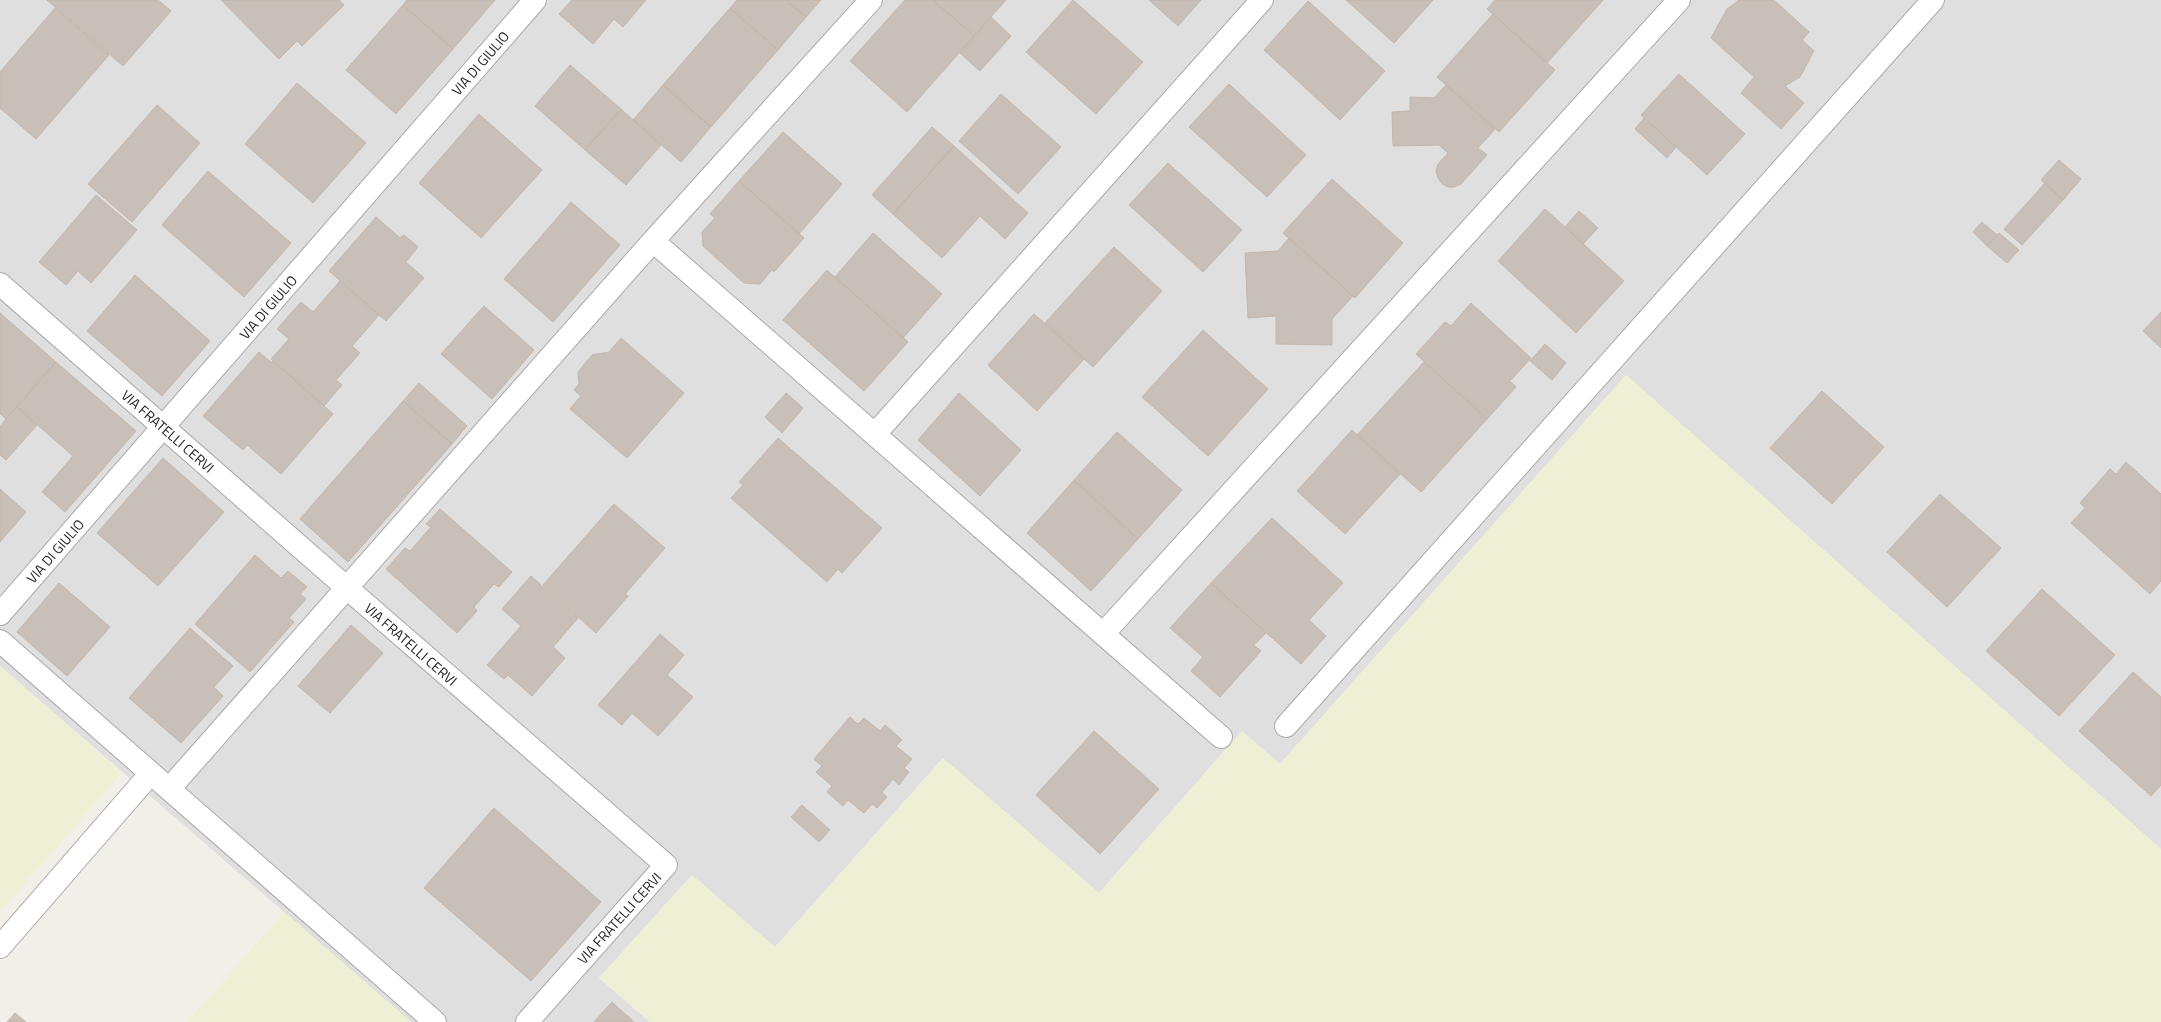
<svg xmlns="http://www.w3.org/2000/svg" width="2161" height="1022" viewBox="0 0 2161 1022" font-family="'Titillium Web',sans-serif">
<style>
.residential{fill:#e0dfdf}
.farmland{fill:#eef0d5}
.building{fill:#c7bfb8;stroke:#c4b6ab}
.lines{fill:none;stroke-linecap:round;stroke-linejoin:round}
.street-casing{stroke:#a9a9a9;stroke-width:24}
.street{stroke:#fff;stroke-width:22}
.labels{text-anchor:middle;dominant-baseline:central;stroke-width:3;stroke-linejoin:round;paint-order:stroke}
.street-label{font-size:14px;fill:#222;stroke:#fff}
</style>
<rect width="100%" height="100%" fill="#f2efe9"/>
<path class="residential" d="M0,0h2161v849l-535,-474 -346,389 -38,-33 -143,162 -156,-135 -169,190 -82,-73 -93,103 51,44h-239l-411,-356z"/>
<path class="farmland" d="M1626,375l535,474v173h-1511l-51,-44 93,-103 83,72 168,-189 156,135 143,-162 38,33z
M0,666l122,107 -122,139z
M284,912l127,110h-224z"/>
<path class="building" d="M47,0h111l13,11 -48,55z
M221,0h118l5,5 -42,41 -5,-5 -18,18z
M407,0h88l-42,49 -50,-44z
M572,0h74l-23,27 -9,-8 -21,25 -34,-30z
M737,0h49l20,17 -28,33 -48,-42z
M786,0h35l-15,17z
M905,0h28l41,36 -67,76 -57,-51z
M933,0h73l-32,36z
M1073,0l70,62 -47,52 -70,-62z
M1149,0h52l-23,26z
M1346,0h87l-39,43z
M1495,0h108l-56,63 -60,-54z
M1739,0h35l35,32 -7,8 12,11 -14,26 -15,9 19,17 -23,26 -40,-36 13,-16 -43,-39 16,-29z
M1308,1l77,70 -45,49 -76,-70z
M403,5l50,44 -57,65 -50,-44z
M55,8l54,47 -73,84 -36,-31v-36z
M730,8l48,42 -67,77 -48,-42z
M1493,14l62,56 -56,62 -62,-55z
M991,17l20,19 -31,35 -20,-18z
M570,65l51,44 -36,41 -50,-44z
M1679,74l66,60 -38,41 -66,-60z
M297,83l69,60 -53,60 -68,-59z
M1229,84l77,71 -39,42 -78,-70z
M663,85l48,42 -30,35 -48,-42z
M1446,85l49,44 -17,19 9,7 -26,29 -7,3h-6l-6,-3 -4,-6 -2,-7 2,-7 10,-11 -9,-8 -46,1 -1,-34 18,-1v-14l24,1z
M1001,94l60,53 -43,47 -59,-53z
M157,105l43,38 -68,79 -44,-38z
M621,109l40,36 -35,40 -41,-35z
M479,114l63,56 -61,68 -62,-55z
M1644,118l32,29 -9,11 -32,-29z
M932,127l22,19 -61,68 -21,-19z
M783,132l59,52 -43,50 -60,-53z
M954,146l74,67 -23,26 -25,-23 -38,42 -49,-44z
M2059,160l22,19 -18,21 -22,-20z
M1168,163l74,67 -39,42 -74,-67z
M208,171l83,72 -47,54 -82,-72z
M1332,179l71,64 -48,55 -72,-65z
M739,181l65,57 -30,34 -2,-2 -12,14 -16,-1 -41,-37 -1,-14 13,-14 -5,-4z
M2045,183l18,17 -41,45 -18,-16z
M96,195l41,35 -46,53 -13,-12 -12,14 -27,-23z
M571,202l49,43 -67,77 -49,-43z
M1545,209l79,72 -48,52 -78,-72z
M1579,211l19,17 -15,16 -18,-17z
M376,217l24,21 4,-3 14,12 -12,15 18,16 -38,43 -57,-50z
M1982,222l15,13 -10,11 -14,-14z
M873,233l69,61 -39,44 -68,-61z
M1999,233l20,17 -12,13 -20,-17z
M1289,238l64,58 -21,23v26l-56,-1v-28l-28,2 -3,-65 33,-2z
M1114,247l48,44 -69,76 -48,-44z
M827,270l81,72 -44,49 -81,-71z
M135,275l75,66 -48,55 -75,-65z
M340,281l39,34 -27,31 8,7 -24,27 6,5 -18,21 -53,-47 18,-20 -12,-10 24,-27 12,10z
M1471,303l60,55 -21,23 6,6 -29,32 -71,-65 29,-32 6,4z
M484,306l50,44 -42,49 -51,-45z
M2161,312v36l-18,-17z
M0,313l56,49 -50,57 -6,-5z
M1034,314l50,45 -47,52 -49,-46z
M1203,330l65,59 -60,67 -66,-59z
M621,338l63,55 -57,65 -57,-49 11,-13 -7,-6 5,-6 -1,-12 14,-17 17,-3z
M1545,344l21,19 -14,17 -22,-19z
M259,352l13,11 1,-2 60,53 -52,60 -34,-29 -4,5 -40,-34z
M56,362l80,69 -71,81 -23,-20 31,-36 -56,-49z
M1424,362l63,57 -66,73 -64,-57z
M419,383l48,43 -15,18 -49,-43z
M1822,391l62,56 -52,57 -62,-56z
M786,393l17,15 -21,25 -17,-16z
M959,393l62,57 -41,46 -62,-56z
M403,401l49,43 -104,118 -48,-43z
M17,407l20,18 -31,35 -6,-5v-29z
M1352,430l48,44 -55,60 -48,-43z
M1117,432l65,58 -44,49 -64,-59z
M778,438l104,90 -40,45 -4,-4 -11,13 -96,-84 12,-13 -4,-3z
M163,458l61,54 -66,74 -61,-53z
M2126,462l35,32v87l-11,13 -79,-71 14,-15 -5,-5 30,-34 6,5z
M1074,480l64,59 -47,52 -64,-58z
M0,489l26,23 -26,30z
M1940,494l61,54 -54,59 -60,-55z
M614,504l51,44 -40,46 3,2 -32,37 -53,-48z
M440,509l72,63 -13,15 -5,-3 -20,23 3,4 -20,22 -71,-64 19,-21 5,3 21,-24 -5,-3z
M1272,518l71,65 -34,37 17,16 -25,28 -90,-81z
M255,555l26,23 7,-7 19,16 -7,7 6,5 -17,19 5,4 -44,50 -55,-48z
M531,576l47,42 -25,29 12,11 -33,38 -24,-21 -4,4 -17,-14 34,-39 -19,-17z
M59,583l51,44 -43,49 -50,-44z
M1211,583l55,50 -12,12 7,6 -41,46 -29,-26 12,-14 -33,-29z
M2042,589l73,66 -56,61 -73,-65z
M351,625l32,28 -53,60 -32,-27z
M190,628l43,38 -19,21 9,9 -42,47 -52,-45z
M660,634l24,21 -17,20 26,22 -35,39 -26,-23 -10,12 -24,-20z
M2133,672l28,25v88l-10,11 -72,-65z
M850,717l8,7 6,-6 16,13 5,-6 17,15 -6,6 16,13 -8,9 5,4 -10,13 -6,-6 -11,13 5,5 -10,11 -5,-4 -8,9 -16,-13 -5,6 -16,-14 5,-6 -16,-14 6,-6 -8,-7z
M1094,731l65,58 -59,65 -64,-59z
M802,805l28,25 -11,12 -28,-25z
M494,808l107,94 -70,79 -107,-93z
M612,1002l22,20h-40z
M15,1013l11,9h-19z"/>
<g class="lines">
<defs>
<path id="street" d="M653,241l568,496
M0,284l347,304 319,277 -139,157
M875,434l387,-434
M0,614l535,-614
M1103,634l576,-634
M0,641l435,381
M1286,726l647,-726
M169,789l484,-548 218,-241
M0,947l151,-174"/>
</defs>
<use href="#street" class="street-casing"/>
<use href="#street" class="street"/>
</g>
<g class="labels">
<g class="street-label">
<text transform="translate(480 63) rotate(-49)">VIA DI GIULIO</text>
<text transform="translate(268 307) rotate(-49)">VIA DI GIULIO</text>
<text transform="translate(168 431) rotate(41)">VIA FRATELLI CERVI</text>
<text transform="translate(55 551) rotate(-49)">VIA DI GIULIO</text>
<text transform="translate(411 644) rotate(41)">VIA FRATELLI CERVI</text>
<text transform="translate(619 918) rotate(-48)">VIA FRATELLI CERVI</text>
</g>
</g>
</svg>
